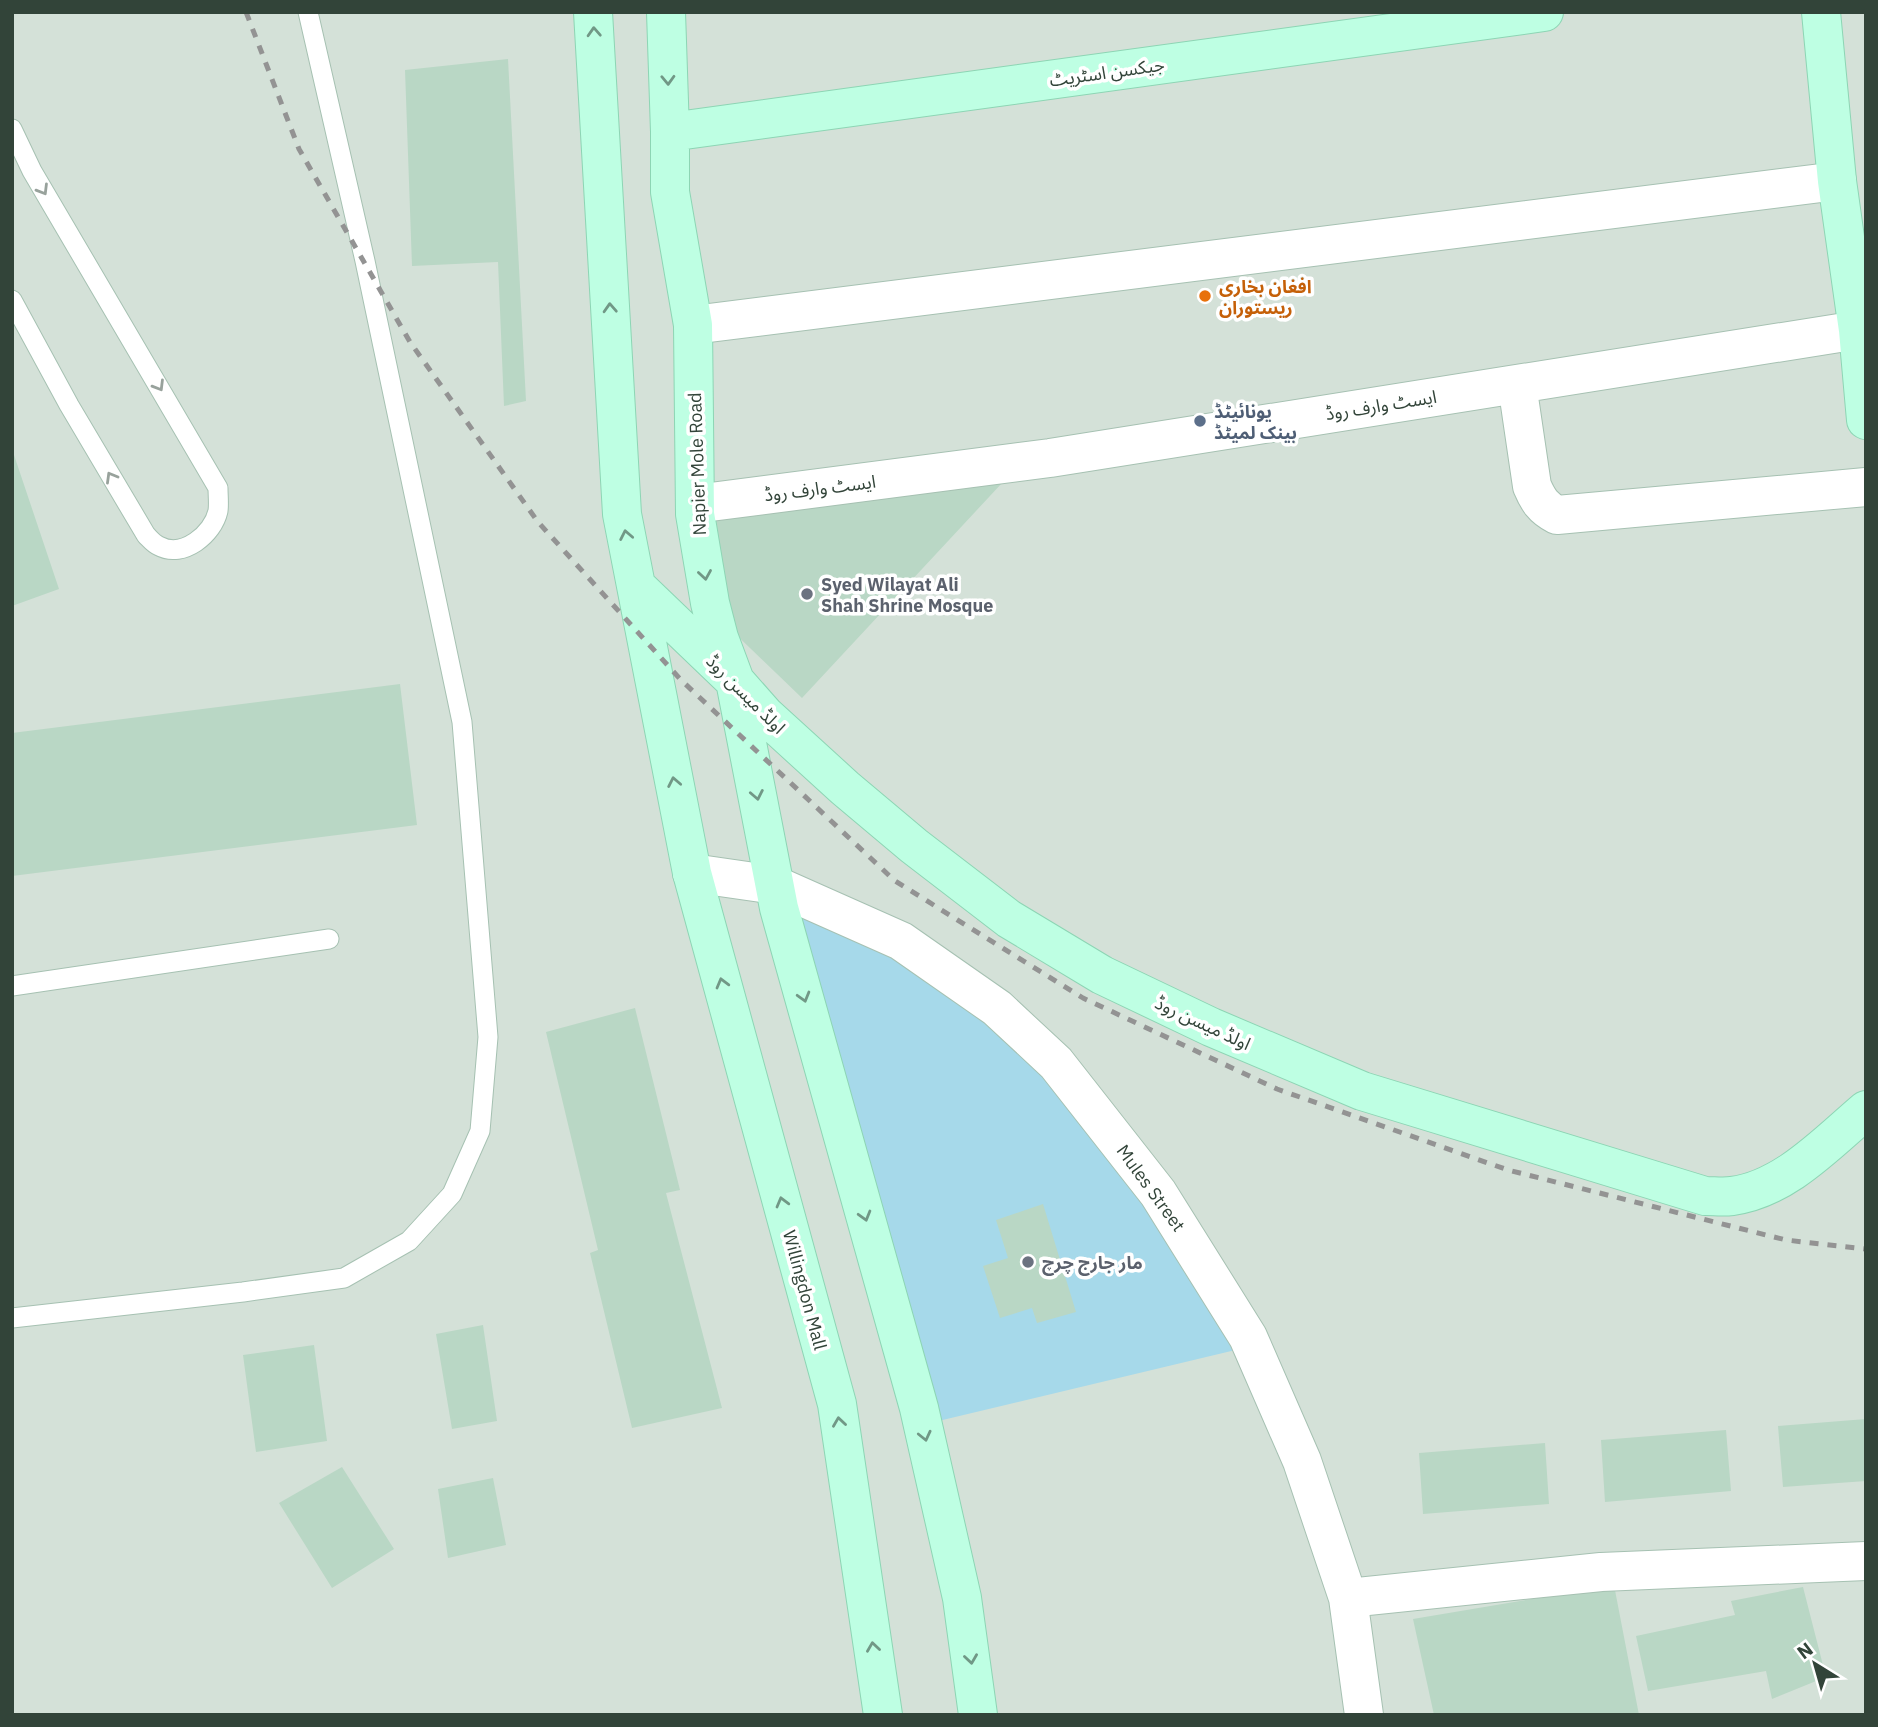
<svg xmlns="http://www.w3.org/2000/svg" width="1878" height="1727" viewBox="0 0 1878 1727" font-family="'IBM Plex Sans','Noto Sans Arabic',sans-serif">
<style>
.industrial{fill:#d4e1d8}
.green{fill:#a6d9ea}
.building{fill:#b9d7c5}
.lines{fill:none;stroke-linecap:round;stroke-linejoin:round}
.lane-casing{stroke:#a6c1b2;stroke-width:21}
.street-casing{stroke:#a6c1b2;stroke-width:40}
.secondary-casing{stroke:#8dd5b4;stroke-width:40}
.lane{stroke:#fff;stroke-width:19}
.street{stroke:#fff;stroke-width:38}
.secondary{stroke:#beffe3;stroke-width:38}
.rail{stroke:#939393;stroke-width:5;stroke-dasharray:9 9;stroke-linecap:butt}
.oneway{stroke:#719886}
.oneway2{stroke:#98a29c}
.food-dot{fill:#e8710a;stroke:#fff;stroke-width:2.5}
.service-dot{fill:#5c6f8a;stroke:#fff;stroke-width:2.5}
.worship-dot{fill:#6b7280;stroke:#fff;stroke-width:2.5}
.labels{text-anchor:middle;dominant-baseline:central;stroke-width:7;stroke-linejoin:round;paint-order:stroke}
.street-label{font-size:18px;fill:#324439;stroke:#fff}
.food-label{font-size:18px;font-weight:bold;fill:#c56008;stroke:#fff;text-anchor:start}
.service-label{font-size:18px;font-weight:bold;fill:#4e5e75;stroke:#fff;text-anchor:start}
.worship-label{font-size:18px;font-weight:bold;fill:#5b616d;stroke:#fff;text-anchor:start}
</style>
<rect width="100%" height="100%" fill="#e1f2ea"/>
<path class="industrial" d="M12,12h1854v1703h-1854z"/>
<path class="green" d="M779,894l122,57 155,122 192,274 -318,76z"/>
<path class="building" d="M508,59l18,342 -22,5 -6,-144 -86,4 -7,-196z
M12,449l47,140 -47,17z
M1016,468l-214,230 -79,-76 -23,-110z
M400,684l17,141 -405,51v-143z
M635,1008l45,182 -14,3 56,215 -90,20 -42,-175 8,-3 -52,-218z
M1043,1204l33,108 -39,11 -5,-15 -32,10 -17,-52 25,-8 -12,-38z
M483,1325l14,96 -45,8 -16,-95z
M314,1345l13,96 -71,11 -13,-97z
M1866,1419v62l-83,6 -5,-61z
M1726,1430l5,61 -126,11 -4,-62z
M1545,1443l4,61 -126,10 -4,-61z
M342,1467l52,82 -62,39 -53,-85z
M493,1478l13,67 -58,13 -10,-69z
M1614,1585l25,130h-205l-21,-96z
M1803,1587l23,90 -54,22 -6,-28 -118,20 -12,-55 99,-21 -4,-14z"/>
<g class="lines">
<defs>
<path id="lane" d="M12,129l20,42 186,317c0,7 1,16 0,23 -5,23 -35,48 -59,35 -5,-2 -9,-7 -13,-11l-77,-130 -57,-105
M12,986l317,-47
M12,1318l231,-26 101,-14 65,-37 43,-47 28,-63 8,-94 -26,-315 -97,-461 -57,-249"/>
<path id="street" d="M693,325l1144,-144
M1517,384l15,102c6,14 11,22 25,29l309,-28
M695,504l355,-46 808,-128
M692,873l83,12 126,56 96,67 59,55 102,130 90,144 54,124 46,137 16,117
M1348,1598l253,-26 265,-11"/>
<path id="secondary" d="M593,12l29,502 70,359 145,531 46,311
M666,12l4,120v60l23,133 2,189 15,89 9,35 16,43 44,227 140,500 43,190 16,117
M1821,12l16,169 21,149 8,90
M670,132l874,-120
M637,587l98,94 30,34 80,73 69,58 95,73 93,56 109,52 151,64 343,105c9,0 18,1 27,0 53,-7 95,-53 134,-86"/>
</defs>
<use href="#lane" class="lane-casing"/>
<use href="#street" class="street-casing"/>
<use href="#secondary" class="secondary-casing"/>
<use href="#lane" class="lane"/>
<use href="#street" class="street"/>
<use href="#secondary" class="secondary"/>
<path class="rail" d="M246,12l53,137 111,193 128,180 143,158 214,201 188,117 194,91 231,81 278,70 80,9"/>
</g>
<defs><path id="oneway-chevron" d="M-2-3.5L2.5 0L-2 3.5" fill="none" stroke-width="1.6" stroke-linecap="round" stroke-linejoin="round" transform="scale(1.75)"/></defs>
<g class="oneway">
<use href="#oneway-chevron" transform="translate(594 32) rotate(-93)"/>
<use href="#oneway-chevron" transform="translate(668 80) rotate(88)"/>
<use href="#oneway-chevron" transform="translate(610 308) rotate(-93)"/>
<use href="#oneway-chevron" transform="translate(626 535) rotate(-101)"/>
<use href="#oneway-chevron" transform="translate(705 575) rotate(81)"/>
<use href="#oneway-chevron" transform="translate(674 782) rotate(-101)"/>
<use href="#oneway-chevron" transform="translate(757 795) rotate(79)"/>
<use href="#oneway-chevron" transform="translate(722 983) rotate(-105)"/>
<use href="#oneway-chevron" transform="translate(804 997) rotate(74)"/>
<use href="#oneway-chevron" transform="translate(782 1202) rotate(-105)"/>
<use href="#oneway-chevron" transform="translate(865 1216) rotate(74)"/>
<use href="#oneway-chevron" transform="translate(839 1422) rotate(-98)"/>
<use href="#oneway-chevron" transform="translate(925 1436) rotate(77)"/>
<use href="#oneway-chevron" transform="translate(873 1647) rotate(-98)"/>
<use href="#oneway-chevron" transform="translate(971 1659) rotate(82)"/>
</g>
<g class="oneway2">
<use href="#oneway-chevron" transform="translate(43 190) rotate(59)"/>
<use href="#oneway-chevron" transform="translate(159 386) rotate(59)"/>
<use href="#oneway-chevron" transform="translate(111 477) rotate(-120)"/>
</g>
<circle class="food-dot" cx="1205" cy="296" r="7"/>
<circle class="service-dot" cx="1200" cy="421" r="7"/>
<g class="worship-dot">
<circle cx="807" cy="594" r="7"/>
<circle cx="1028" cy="1262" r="7"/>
</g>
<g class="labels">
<g class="street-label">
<text transform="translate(1107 72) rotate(-8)">جیکسن اسٹریٹ</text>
<text transform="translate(1381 405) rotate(-9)">ایسٹ وارف روڈ</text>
<text transform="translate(697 464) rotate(-92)">Napier Mole Road</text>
<text transform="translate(820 488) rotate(-7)">ایسٹ وارف روڈ</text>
<text transform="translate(746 694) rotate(45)">اولڈ میسن روڈ</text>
<text transform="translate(1203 1023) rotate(25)">اولڈ میسن روڈ</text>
<text transform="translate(1151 1188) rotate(54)">Mules Street</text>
<text transform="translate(805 1290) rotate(75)">Willingdon Mall</text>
</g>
<g class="food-label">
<text x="1219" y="286">افغان بخاری<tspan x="1219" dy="21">ریستوران</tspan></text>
</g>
<g class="service-label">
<text x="1214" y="411">یونائیٹڈ<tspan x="1214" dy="21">بینک لمیٹڈ</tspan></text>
</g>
<g class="worship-label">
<text x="821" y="584">Syed Wilayat Ali<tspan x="821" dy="21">Shah Shrine Mosque</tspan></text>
<text x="1042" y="1262">مار جارج چرچ</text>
</g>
</g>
<rect width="1878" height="1727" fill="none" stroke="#324439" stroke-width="28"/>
<g transform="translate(1815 1664) rotate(323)" stroke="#ffffff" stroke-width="5" paint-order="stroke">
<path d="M0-5L12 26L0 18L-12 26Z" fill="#324439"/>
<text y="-10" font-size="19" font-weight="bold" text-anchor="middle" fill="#324439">N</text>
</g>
</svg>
